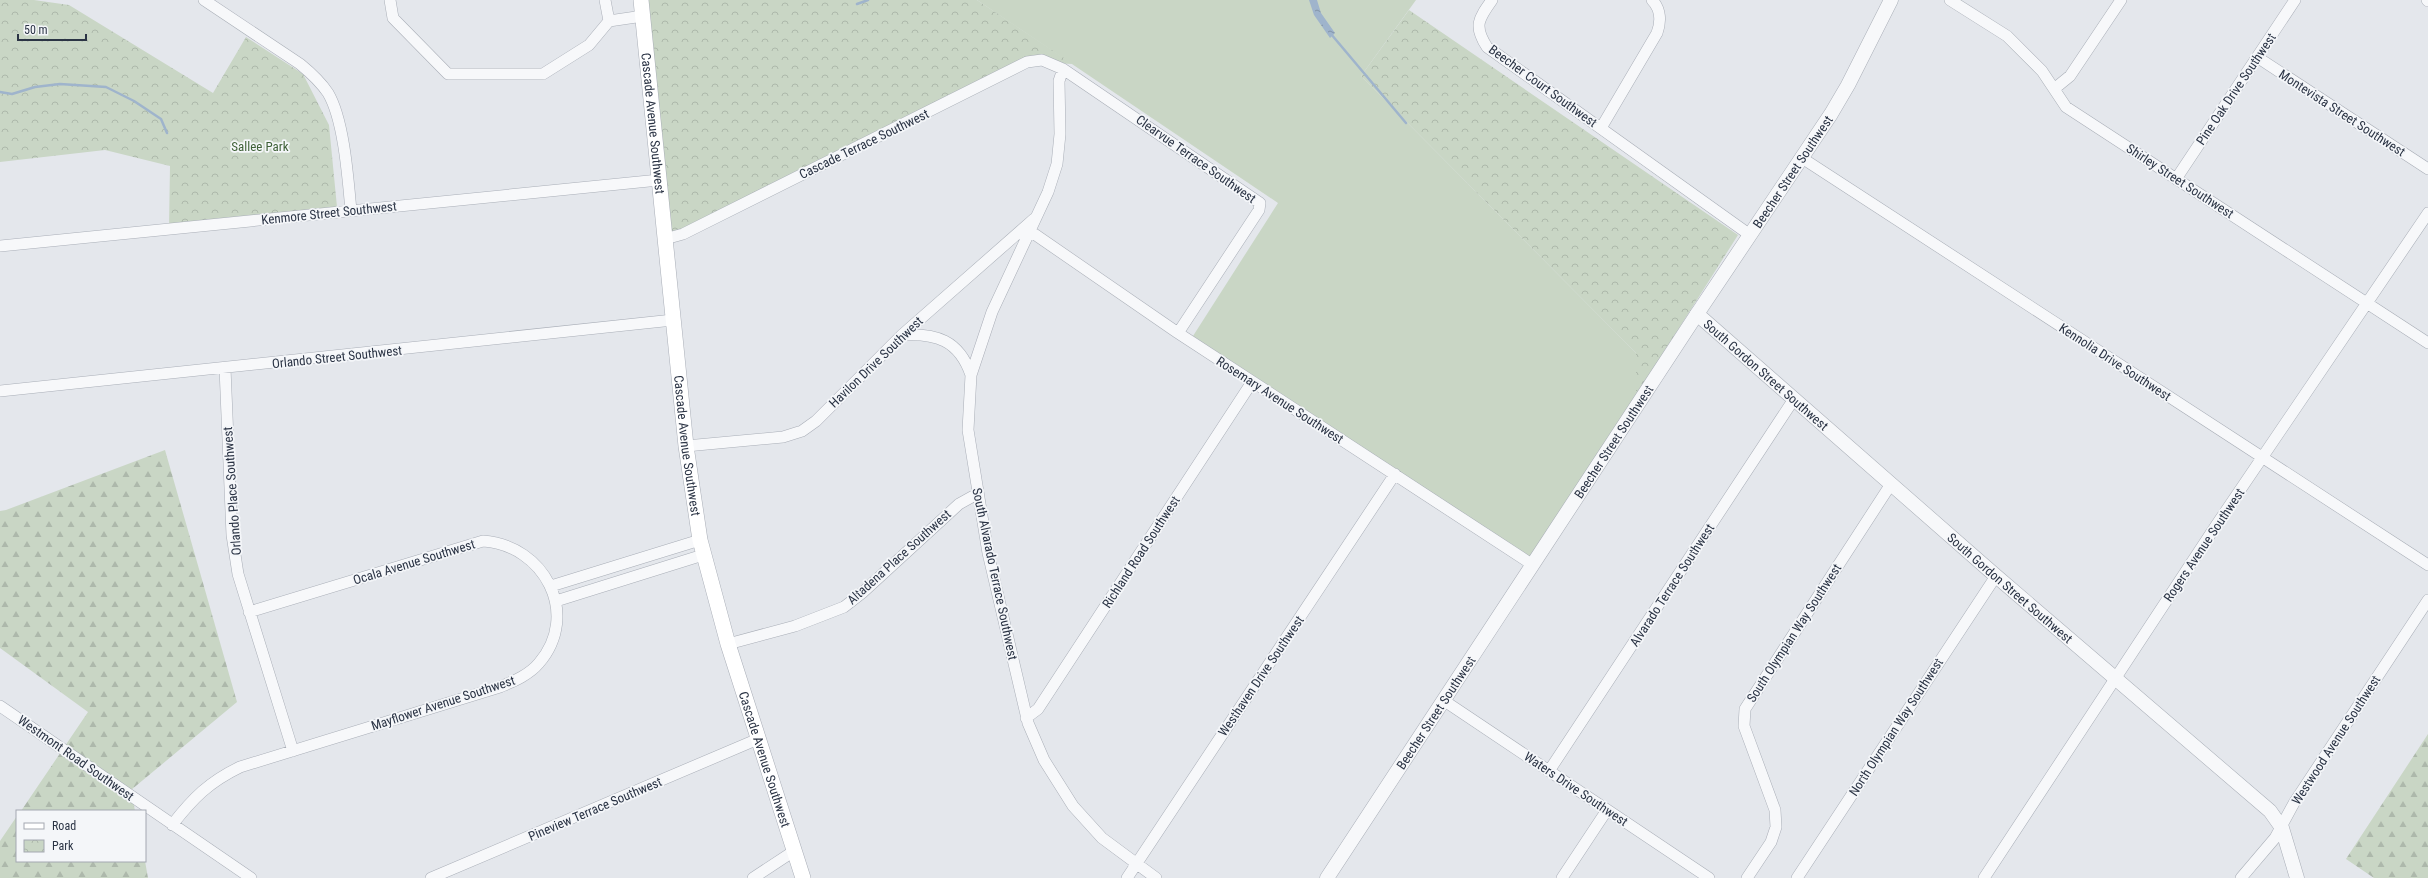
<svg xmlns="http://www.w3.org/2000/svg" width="2428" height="878" viewBox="0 0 2428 878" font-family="'Roboto Condensed',sans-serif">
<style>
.green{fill:#c9d6c5}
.forest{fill:url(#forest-firs)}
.park{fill:url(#park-crowns)}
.water{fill:url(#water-ripples)}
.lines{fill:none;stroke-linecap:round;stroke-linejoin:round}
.stream{stroke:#9fb4cc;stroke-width:2.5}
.minor-casing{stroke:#a9aeb7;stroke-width:12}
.tertiary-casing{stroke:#a9aeb7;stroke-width:15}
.secondary-casing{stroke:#a9aeb7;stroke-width:16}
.minor{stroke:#f7f8fa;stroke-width:11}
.tertiary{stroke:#f7f8fa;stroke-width:14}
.secondary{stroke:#fff;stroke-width:15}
.labels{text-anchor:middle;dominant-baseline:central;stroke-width:3.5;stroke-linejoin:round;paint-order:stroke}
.street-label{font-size:13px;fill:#2b3445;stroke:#f4f6f9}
.park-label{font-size:13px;fill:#3f6138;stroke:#f4f6f9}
</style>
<defs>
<pattern id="forest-firs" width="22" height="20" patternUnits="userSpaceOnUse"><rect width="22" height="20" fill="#c9d6c5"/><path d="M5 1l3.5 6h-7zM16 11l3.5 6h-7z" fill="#adb8ab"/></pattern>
<pattern id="park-crowns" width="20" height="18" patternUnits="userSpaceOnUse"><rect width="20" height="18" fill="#c9d6c5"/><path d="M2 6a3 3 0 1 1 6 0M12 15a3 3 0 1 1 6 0" fill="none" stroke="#adb8ab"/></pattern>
<pattern id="water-ripples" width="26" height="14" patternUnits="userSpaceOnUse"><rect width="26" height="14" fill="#9fb4cc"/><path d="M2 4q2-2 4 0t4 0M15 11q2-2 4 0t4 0" fill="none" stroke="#8293a7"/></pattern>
</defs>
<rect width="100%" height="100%" fill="#e4e7ec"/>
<path class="green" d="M977,0h439l-55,76 275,277v43l-105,164 -338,-224 85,-133z"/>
<path class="forest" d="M165,450l72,252 -106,88 4,21h-114l67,-99 -88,-64v-137l6,-1z
M2428,734v144h-54l-28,-19z
M17,816v45h128l3,17h-148v-37z"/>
<path class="park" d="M0,0h34l35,5 144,88 33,-56 57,37 26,51 8,82 -168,20 1,-61 -65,-16 -105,12z
M637,0h340l96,64 -50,-2 -358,183z
M1409,10l329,225 -102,161v-43l-275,-277z"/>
<path class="water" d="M1309,0h8l4,13 14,20 -5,5 -16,-23z"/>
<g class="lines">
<path class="stream" d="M857,4l11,-4
M1331,34l75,89
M0,92l12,2 23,-7 25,-3 46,3 28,14 27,18 6,14"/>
<defs>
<path id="minor" d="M204,0l96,64c11,9 20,17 28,29 16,27 20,85 23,118
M390,0l3,18 55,56h95l46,-29 20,-24 34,-5
M605,0l4,21
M1492,0c-13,18 -19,26 -5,47l263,188
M1950,0l57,36 35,35 24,36 362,236
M2427,0l1,1
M2257,57l171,112
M1063,69l-4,12 1,53 -3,30 -9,28 -56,120 -21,63 -3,55 20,123 40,170 16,37 29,46 29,32 54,40
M2054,89l16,-13 51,-76
M1601,128l56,-95c4,-11 4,-24 -5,-33
M1802,158l626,407
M2176,179l119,-179
M1030,231l148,102 355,232
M665,239l18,-5 344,-172 15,-2 21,9 197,134 -1,7 -81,123
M0,246l659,-66
M902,335c34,-2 57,5 69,40
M225,368l7,167 6,39 55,177
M0,391l673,-71
M686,446l97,-9 19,-6 14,-10 86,-86 132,-116
M551,586l149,-46
M556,601l147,-46
M728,644l67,-18 49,-19 18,-14 97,-89 18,-10
M1443,700l266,178
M0,706l251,172
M1026,718l12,-9 214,-327
M1549,771l245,-372
M172,825c21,-27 37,-43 68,-58l260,-80c14,-6 29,-12 39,-24 42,-49 5,-118 -56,-122l-234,71
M431,878l327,-139
M753,878l41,-27
M1127,878l268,-404
M1562,878l45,-68
M1747,878l24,-36 5,-15 -1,-17 -31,-84 1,-17 146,-225
M1797,878l199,-302
M1984,878l231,-351 213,-314
M2241,878l34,-40 19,-35 134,-203"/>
<g id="tertiary">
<path id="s1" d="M1697,314l299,262 274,235 12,17 15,50"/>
<path id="s2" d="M1327,878l370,-564 134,-200 17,-29 43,-85"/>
</g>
<g id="secondary">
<path id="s3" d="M641,0l45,446 14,94 28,104 75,234"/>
</g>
</defs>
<use href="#minor" class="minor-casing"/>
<use href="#tertiary" class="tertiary-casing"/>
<use href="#secondary" class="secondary-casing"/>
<use href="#minor" class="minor"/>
<use href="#tertiary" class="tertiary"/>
<use href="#secondary" class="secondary"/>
</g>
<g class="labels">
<g class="street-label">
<text transform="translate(1543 86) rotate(36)">Beecher Court Southwest</text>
<text transform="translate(2236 89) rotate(-56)">Pine Oak Drive Southwest</text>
<text transform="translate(2342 113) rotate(33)">Montevista Street Southwest</text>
<text stroke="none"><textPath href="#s3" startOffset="124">Cascade Avenue Southwest</textPath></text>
<text transform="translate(864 144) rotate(-26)">Cascade Terrace Southwest</text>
<text transform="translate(1196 159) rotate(35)">Clearvue Terrace Southwest</text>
<text stroke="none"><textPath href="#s2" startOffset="846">Beecher Street Southwest</textPath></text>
<text transform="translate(2180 181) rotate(33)">Shirley Street Southwest</text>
<text transform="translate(329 213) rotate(-6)">Kenmore Street Southwest</text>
<text transform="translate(337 357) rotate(-6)">Orlando Street Southwest</text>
<text transform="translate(876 362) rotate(-44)">Havilon Drive Southwest</text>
<text transform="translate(2115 362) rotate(33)">Kennolia Drive Southwest</text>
<text stroke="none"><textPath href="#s1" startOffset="92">South Gordon Street Southwest</textPath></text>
<text transform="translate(1280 400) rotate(33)">Rosemary Avenue Southwest</text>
<text stroke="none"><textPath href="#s2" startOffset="522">Beecher Street Southwest</textPath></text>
<text stroke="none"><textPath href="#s3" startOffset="448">Cascade Avenue Southwest</textPath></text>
<text transform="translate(232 491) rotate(-94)">Orlando Place Southwest</text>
<text transform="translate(2204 545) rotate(-56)">Rogers Avenue Southwest</text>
<text transform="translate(1141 552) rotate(-57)">Richland Road Southwest</text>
<text transform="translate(899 557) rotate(-42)">Altadena Place Southwest</text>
<text transform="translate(414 562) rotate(-17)">Ocala Avenue Southwest</text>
<text transform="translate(995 574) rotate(78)">South Alvarado Terrace Southwest</text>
<text transform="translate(1672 585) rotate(-57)">Alvarado Terrace Southwest</text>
<text stroke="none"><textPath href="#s1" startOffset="416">South Gordon Street Southwest</textPath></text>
<text transform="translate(1794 633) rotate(-57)">South Olympian Way Southwest</text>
<text transform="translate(1261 676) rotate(-56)">Westhaven Drive Southwest</text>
<text transform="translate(443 703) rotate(-18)">Mayflower Avenue Southwest</text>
<text stroke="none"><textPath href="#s2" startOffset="198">Beecher Street Southwest</textPath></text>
<text transform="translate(1896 727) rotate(-57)">North Olympian Way Southwest</text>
<text transform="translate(2336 740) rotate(-57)">Westwood Avenue Southwest</text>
<text transform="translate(76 758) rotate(35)">Westmont Road Southwest</text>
<text stroke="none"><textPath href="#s3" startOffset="772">Cascade Avenue Southwest</textPath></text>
<text transform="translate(1576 789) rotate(34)">Waters Drive Southwest</text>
<text transform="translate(595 809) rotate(-23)">Pineview Terrace Southwest</text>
</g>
<g class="park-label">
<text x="260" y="146">Sallee Park</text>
</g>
</g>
<rect x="16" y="810" width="130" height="52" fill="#f4f6f9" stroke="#a4a8b1"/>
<rect x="24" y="823" width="20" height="6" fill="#ffffff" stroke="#a4a8b1"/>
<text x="52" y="830" font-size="12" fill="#2b3445">Road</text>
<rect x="24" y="840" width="20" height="12" fill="url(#park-crowns)" stroke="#a4a8b1"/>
<text x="52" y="850" font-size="12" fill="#2b3445">Park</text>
<path d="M18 34v6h68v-6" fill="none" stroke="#2b3445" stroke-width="2"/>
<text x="24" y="34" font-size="12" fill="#2b3445" stroke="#f4f6f9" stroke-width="3" paint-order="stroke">50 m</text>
</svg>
